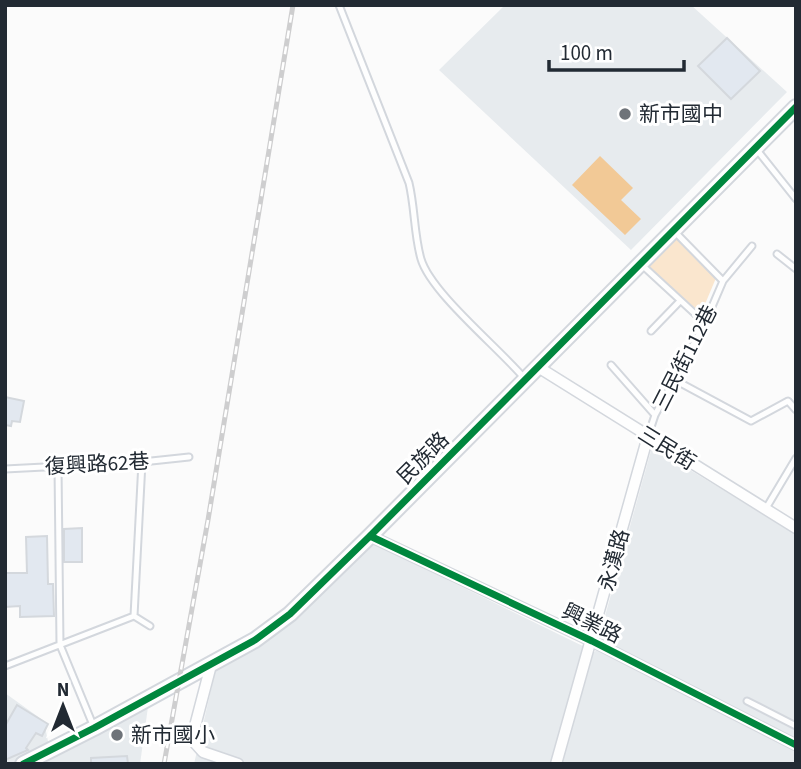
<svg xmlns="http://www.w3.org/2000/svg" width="801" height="769" viewBox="0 0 801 769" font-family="'Source Sans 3','Noto Sans TC',sans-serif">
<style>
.built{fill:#e7ebee}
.green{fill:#fae6ce}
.water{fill:#f2c996}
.building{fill:#e2e8f0;stroke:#d4d8dd;stroke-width:2}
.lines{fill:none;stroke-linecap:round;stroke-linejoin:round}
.lane-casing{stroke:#d3d7dd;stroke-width:9}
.street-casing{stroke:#d3d7dd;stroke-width:13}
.secondary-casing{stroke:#d3d7dd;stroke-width:18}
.lane{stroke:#fefefe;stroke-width:5}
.street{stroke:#fefefe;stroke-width:10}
.secondary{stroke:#fefefe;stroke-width:14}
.rail-casing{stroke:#cececf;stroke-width:5}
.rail{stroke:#fff;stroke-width:2.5;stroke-dasharray:8;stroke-linecap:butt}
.cycleway-casing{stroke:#fff;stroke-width:11}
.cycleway{stroke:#00873e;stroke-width:7}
.poi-dot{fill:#6e7379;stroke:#fff;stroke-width:2.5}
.labels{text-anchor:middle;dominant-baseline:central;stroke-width:6;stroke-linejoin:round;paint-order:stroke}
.poi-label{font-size:21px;fill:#222a33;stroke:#fff;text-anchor:start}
.street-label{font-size:21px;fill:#222a33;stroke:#fff}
</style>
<rect width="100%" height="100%" fill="#fbfbfb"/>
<path class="built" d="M505,5h186l96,87 -156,158 -192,-180z
M652,447l144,87v230h-602l22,-96 154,-126 225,110z
M5,693l39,28 6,31 -24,12h-21z
M148,707l-8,57h-107z"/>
<path class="green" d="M667,228l49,50 -16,38 -61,-59z"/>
<path class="water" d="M600,156l33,32 -12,12 20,19 -16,16 -53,-50z"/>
<path class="building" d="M727,38l33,33 -29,28 -33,-33z
M5,397l19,4 -4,21 -8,-1 -1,5 -6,-1z
M82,528v34h-18v-33z
M47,536l1,48h5l1,32 -34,1v-11l-15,1v-34h22l-1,-36z
M17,705l31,19 -6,12 -6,-3 -10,15 2,2 -23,10v-34z
M127,756l1,8h-37v-6z"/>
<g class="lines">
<defs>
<path id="lane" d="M339,5l70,178c6,25 5,52 12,76 10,34 78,89 104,120
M757,150l39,49
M674,231l49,50
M777,254l19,15
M643,266l62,57
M651,331l29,-30
M611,365l44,50
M673,379l78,42 37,-20 8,9
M648,436l7,-21 50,-92 18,-42 29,-35
M58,466l2,179 33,80
M5,469l137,-7 47,-5
M765,510l31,-52
M134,616l8,-154
M134,616l16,10
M5,666l129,-50
M747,701l49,25"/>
<path id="street" d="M538,367l258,161
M370,536l222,105 204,104
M211,665l-17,65v12l9,10 35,12
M556,764l92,-328"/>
<path id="secondary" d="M23,764l71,-36 161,-88 35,-26 80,-78 426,-429"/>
</defs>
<use href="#lane" class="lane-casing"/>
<use href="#street" class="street-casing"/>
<use href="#secondary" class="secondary-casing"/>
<use href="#lane" class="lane"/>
<use href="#street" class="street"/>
<use href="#secondary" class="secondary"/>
<defs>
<path id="rail" d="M164,764l44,-244 85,-515"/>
</defs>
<use href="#rail" class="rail-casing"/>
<use href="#rail" class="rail"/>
<defs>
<path id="cycleway" d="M370,536l222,105 204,104
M23,764l71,-36 161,-88 35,-26 80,-78 426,-429"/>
</defs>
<use href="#cycleway" class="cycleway-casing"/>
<use href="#cycleway" class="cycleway"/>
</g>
<g class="poi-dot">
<circle cx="625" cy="114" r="7"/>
<circle cx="117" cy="735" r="7"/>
</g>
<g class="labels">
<g class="poi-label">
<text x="639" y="114">新市國中</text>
<text x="131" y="735">新市國小</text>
</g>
<g class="street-label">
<text transform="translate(685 358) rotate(-63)">三民街112巷</text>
<text transform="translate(667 448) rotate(32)">三民街</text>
<text transform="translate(423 458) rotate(-45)">民族路</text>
<text transform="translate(97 464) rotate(-3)">復興路62巷</text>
<text transform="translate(614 560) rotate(-75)">永漢路</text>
<text transform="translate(592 623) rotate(26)">興業路</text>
</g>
</g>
<rect width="801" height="769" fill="none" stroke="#222a33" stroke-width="14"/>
<g transform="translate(63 706)" stroke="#ffffff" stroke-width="5" paint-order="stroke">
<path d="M0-5L12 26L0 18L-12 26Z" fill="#222a33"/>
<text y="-10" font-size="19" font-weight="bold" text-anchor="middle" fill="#222a33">N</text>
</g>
<path d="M549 60v10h135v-10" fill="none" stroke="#222a33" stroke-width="3.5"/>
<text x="560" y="60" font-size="21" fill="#222a33" stroke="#ffffff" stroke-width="5" paint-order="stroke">100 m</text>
</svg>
